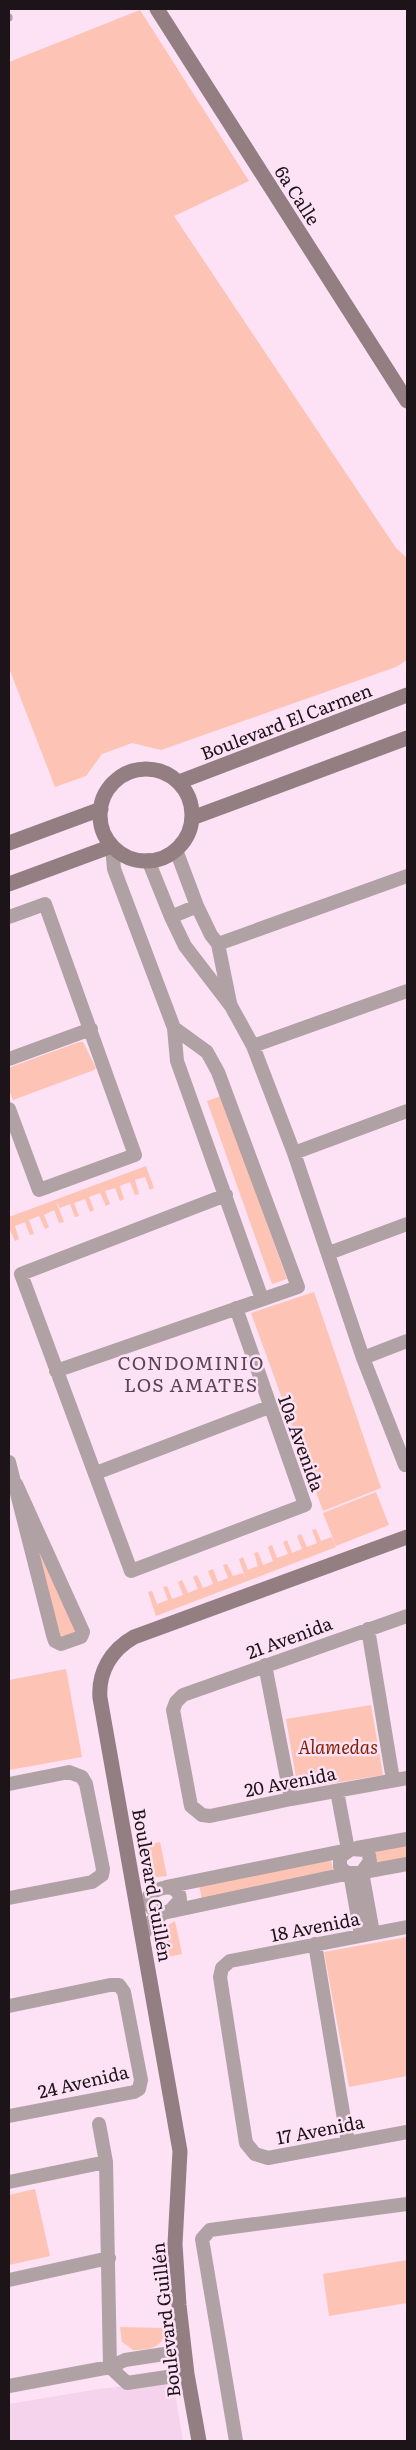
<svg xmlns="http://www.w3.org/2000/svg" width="416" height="2450" viewBox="0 0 416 2450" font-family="Literata,serif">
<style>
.built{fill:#f6d3ec}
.green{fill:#fdc3b4}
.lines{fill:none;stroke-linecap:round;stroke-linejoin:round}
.lane{stroke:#b0a1a4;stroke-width:7}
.street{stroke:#b0a1a4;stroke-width:14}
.secondary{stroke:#937e81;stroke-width:15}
.labels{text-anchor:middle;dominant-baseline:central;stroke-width:5;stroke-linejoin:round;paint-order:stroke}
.street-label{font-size:18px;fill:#1d141a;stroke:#fde1f5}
.park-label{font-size:18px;font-style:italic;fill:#821f03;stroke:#fde1f5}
.neighbourhood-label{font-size:19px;letter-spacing:1px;fill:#5b4555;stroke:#fde1f5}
</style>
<rect width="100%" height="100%" fill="#fde1f5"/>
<path class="built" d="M173,2381l10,60h-174v-37l90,-15z"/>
<path class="green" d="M140,10l109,171 -75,35 222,332 11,10v102l-11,7 -235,83 -29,-7 -30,11 -16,22 -31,11 -46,-119v-606z
M79,1042h4l13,26 -2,2 -81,30c-4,-9 -8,-24 -2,-33z
M221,1096l66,183 -15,5 -65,-183z
M146,1166l8,22 -4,2 -5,-13 -10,3 4,14 -4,1 -5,-13 -10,4 4,13 -4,2 -5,-13 -10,3 5,13 -4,2 -6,-13 -11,4 5,13 -4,2 -5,-13 -11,4 5,13 -4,1 -5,-13 -10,4 -4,-7 8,21 -5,1 -5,-13 -10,5 5,12 -4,2 -6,-13 -10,4 5,14 -4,1 -5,-13 -10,4 4,13 -4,2 -6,-13v-11z
M314,1292l67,196 -58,23 -72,-198z
M16,1484l65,153 -28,-2z
M376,1492l13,33 -53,21 -13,-33z
M316,1529l5,12 11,-4 4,10 -180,69 -8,-24 4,-1 5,13 11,-4 -5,-13 4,-1 5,13 11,-4 -5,-13 4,-2 6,13 10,-4 -5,-12 4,-2 6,13 10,-4 -5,-13 5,-2 5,13 10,-4 -5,-13 4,-1 6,12 10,-3 3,7 -7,-21 4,-2 5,13 10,-4 -4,-13 4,-1 5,13 10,-4 -5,-14 4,-2 5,13 11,-4 -5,-12 4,-2 5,13 10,-4 -5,-13 4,-2 6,13 10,-4 -5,-13z
M66,1669l16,88 -73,13v-90z
M371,1705l12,70 -85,14 -12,-70z
M160,1842l7,34 -11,1 -13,-9 -7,-21z
M407,1843v17l-29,6 -3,-17z
M330,1857l4,16 -132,27 -3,-16z
M175,1921l7,33 -24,5c-4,-20 -2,-28 17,-38z
M407,1937v139l-58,11 -25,-135z
M35,2189l15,67 -41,9v-70z
M407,2260v43l-78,13 -6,-42z
M120,2327l44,1c2,20 -15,22 -31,22l-11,-8z"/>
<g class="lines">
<path class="lane" d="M9,17v1"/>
<path class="street" d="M112,846l2,23 60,159 3,33 85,238
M176,850l21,56 14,29 7,9 12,59
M148,860l23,57 14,29 46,60 22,40 41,107 69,205 42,107 2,-1
M9,917l36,-13 90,251 -96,35 -30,-81
M171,917l26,-11
M218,944l189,-68
M253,1046l154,-55
M9,1059l82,-30
M294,1153l113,-42
M226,1195l-205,79 110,297 174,-66 -69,-197
M329,1253l78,-29
M363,1358l44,-17
M56,1371l242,-84 -80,-215 -11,-20 -33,-24
M9,1462l44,173 2,6 6,3 20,-7 2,-5 -67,-148
M96,1473l173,-66
M407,1616l-224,79 -7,7 -3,8 18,96 11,9 8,1 81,-17 116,-21
M368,1629l25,151
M265,1665l26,134
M9,1784l60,-12 13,5 4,7 17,85 -1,6 -10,7 -83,16
M357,1848l50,-9
M362,1872l8,-11 -1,-6 -4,-5 -14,-1 -11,8v10l7,6h11l49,-9
M362,1872l11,61
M166,1887l182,-37 -11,-59
M171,1910l9,-10c0,-18 -23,-14 -31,-4l-1,7c5,9 11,9 20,9l182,-39 11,62
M407,1927l-177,34 -8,7 -2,9 26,166 9,11 13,4 139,-26
M143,1935l8,-13 14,-10
M315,1944l33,199
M9,2006l101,-21h9l5,7 17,88 -2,9 -5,3 -125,24
M99,2124l7,38 4,205 17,16 60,-9
M9,2182l97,-20
M9,2280l100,-22
M9,2386l101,-19 15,-7 59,-9
M236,2441l-34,-202 8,-9 197,-26"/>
<path class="secondary" d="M157,9l250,392
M100 815a46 46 0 1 1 92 0a46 46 0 1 1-92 0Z
M179,782l228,-87
M192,818l215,-80
M9,843l92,-34
M9,884l103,-38
M199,2441l-12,-67 -8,-69 -4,-61 5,-93 -80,-453c-2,-26 11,-48 34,-61l273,-100"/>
</g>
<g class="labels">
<g class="street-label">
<text transform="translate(298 195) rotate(57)">6a Calle</text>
<text transform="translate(286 721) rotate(-21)">Boulevard El Carmen</text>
<text transform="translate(302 1443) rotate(70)">10a Avenida</text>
<text transform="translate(289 1637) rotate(-20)">21 Avenida</text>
<text transform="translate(290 1781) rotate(-11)">20 Avenida</text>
<text transform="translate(153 1885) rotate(80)">Boulevard Guillén</text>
<text transform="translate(315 1926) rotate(-11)">18 Avenida</text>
<text transform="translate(83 2081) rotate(-13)">24 Avenida</text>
<text transform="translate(320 2129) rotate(-11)">17 Avenida</text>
<text transform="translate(165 2320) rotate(-96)">Boulevard Guillén</text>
</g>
<g class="park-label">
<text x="338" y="1746">Alamedas</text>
</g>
<g class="neighbourhood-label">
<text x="191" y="1362">CONDOMINIO<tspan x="191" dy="22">LOS AMATES</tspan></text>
</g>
</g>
<rect width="416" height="2450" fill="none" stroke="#1d141a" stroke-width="20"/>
</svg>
